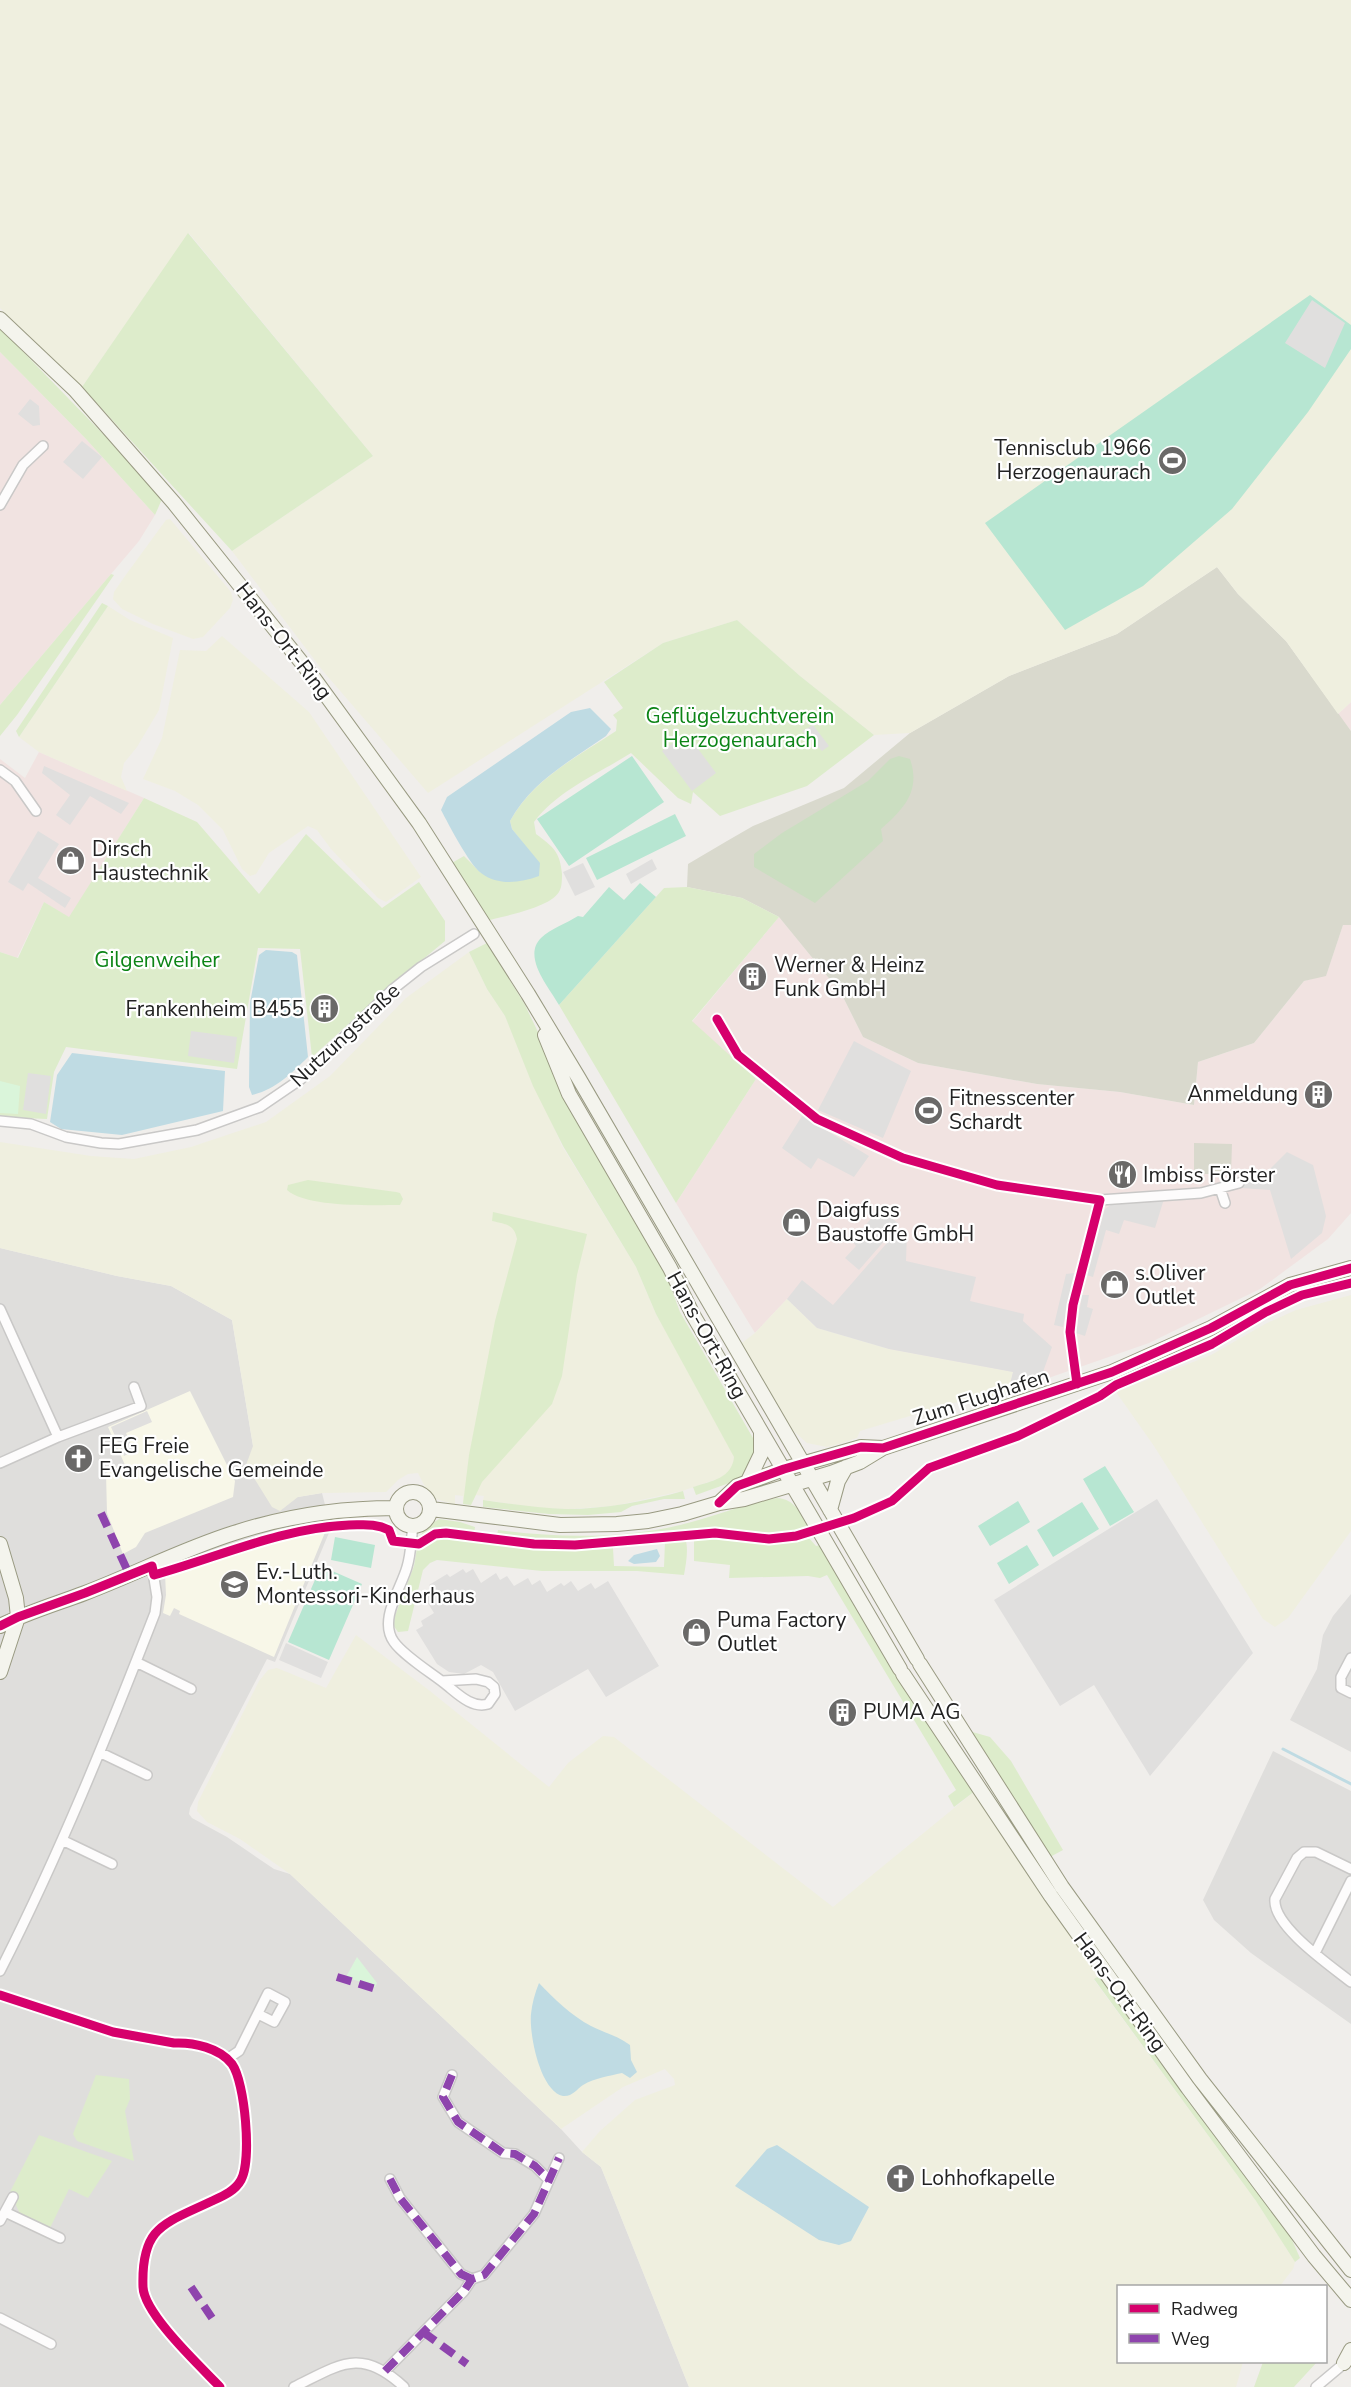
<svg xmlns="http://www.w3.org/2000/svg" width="1351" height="2387" viewBox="0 0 1351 2387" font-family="'Nunito Sans',sans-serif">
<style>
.residential{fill:#dfdedc}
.commercial{fill:#f1e3e1}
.education{fill:#f8f7e8}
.construction{fill:#d9d9cd}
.farmland{fill:#efefdf}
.grass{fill:#ddeccb}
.forest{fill:#cbdec1}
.park{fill:#daf5da}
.pitch{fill:#b7e6d2}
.parking{fill:#e0dfde}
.water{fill:#bfdbe3}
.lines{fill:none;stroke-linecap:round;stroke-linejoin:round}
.stream{stroke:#bfdbe3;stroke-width:3}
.street-casing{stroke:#c9c8c7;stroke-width:12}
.secondary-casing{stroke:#999a82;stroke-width:16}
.street{stroke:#fdfcfc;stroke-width:9}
.secondary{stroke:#f4f4ed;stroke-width:14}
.quiet{stroke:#8e44ad;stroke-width:8;stroke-dasharray:15 8;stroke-linecap:butt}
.cycleway-casing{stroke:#fff;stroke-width:13}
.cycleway{stroke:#d6006c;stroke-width:9}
.labels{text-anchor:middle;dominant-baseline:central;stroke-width:4.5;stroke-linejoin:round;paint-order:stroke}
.poi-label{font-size:21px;fill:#222;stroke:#fff;text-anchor:start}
.street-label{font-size:21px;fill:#222;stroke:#fff}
.park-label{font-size:21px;fill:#0c8416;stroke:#fff}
</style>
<rect width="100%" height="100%" fill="#f0eeeb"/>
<path class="residential" d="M0,1248l117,28 54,10 61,34 21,126 45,51 24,-4 9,35 -56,134 -8,-3 -77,149 -1,6 3,4 35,19 47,32 16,5 271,255 21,23 19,15 88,220h-689z
M1351,1594v158l-61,-32 27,-51 6,-34 10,-19z
M1273,1751l78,40v233l-100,-71 -37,-33 -11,-20z"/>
<path class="commercial" d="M0,352l86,87 69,76 -16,26 -139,164z
M1351,702v29l-13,-17z
M39,752l105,46 -75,120 -25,-16 -27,56 -17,-6v-193l25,19z
M779,917l62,76 22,44 55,26 119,21 83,8 74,13 4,-43 56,-19 50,-62 22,-6 17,-50h8v288l-23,26 -68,50 -111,54 -141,49 5,-20 -124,-23 -102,-50 -32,34 -79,-130 80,-124 -64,-57z"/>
<path class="education" d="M190,1391l45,90 -2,16 -88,36 -9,14 -13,7 -16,-41 -1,-40 19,-8 -17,-38z
M326,1530l-52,127 -95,-43 1,-3 -6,-3 -4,8 -7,-3 3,-18 -1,-22 121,-37z"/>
<path class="construction" d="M1217,567l21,27 48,47 65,90v194h-8l-17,51 -22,5 -50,62 -56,19 -4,43 -74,-13 -83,-8 -119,-21 -55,-26 -22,-44 -62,-76 -37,-19 -55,-11 1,-23 39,-23 26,-15 91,-38 66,-55 99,-57 108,-42z
M1194,1143l38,1 -1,30h-37z"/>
<path class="farmland" d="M0,0h1351v702l-13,12 -52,-73 -48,-47 -21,-27 -100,67 -108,42 -99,57 -36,2 -74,-59 -63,-56 -74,23 -235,150 -105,-122 -91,-120 141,-95 -184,-223 -107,154 -82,-79z
M170,519l61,73 2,8 -3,8 -27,29 -10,2 -40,-15 -31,-15 -9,-10 1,-7 11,-16 41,-56z
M108,606l22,14 43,18 -14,72 -22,37 -13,16 -3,14 6,14 -88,-39 -20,-15z
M222,636l87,76 112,165 -35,25 -8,-4 -47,-49 -14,-19 -9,-4 -39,27 -13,21 -6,2 -8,-7 -19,-39 -25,-25 -23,-14 -32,-12 19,-41 18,-88 26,1z
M469,952l18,37 18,27 57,130 74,121 20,47 73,129 5,14 -1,9 -5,7 -5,4 -41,14 -69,15 -45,3 -28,-1 -57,-8 1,-4 -8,-1 -5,10 -8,-1v-8l-8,-1v9l-5,-1 -14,-4 -12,-14 -6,-12 -10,1 -10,6 -12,12 -64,1 -24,4 -18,14 -8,-4 -26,-42 7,-19 -21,-126 -61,-34 -54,-10 -117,-28v-106l91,14 43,3 57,-12 75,-25 64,-46 76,-78z
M1351,1295v236l-63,87 -13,9 -12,-8 -109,-173 -38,-54 95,-37 54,-31 31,-14z
M787,1299l30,29 72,21 124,23 -5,20 -21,6 -34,5 -93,28 -3,7 -18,6 -12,3 -20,-4 -19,-17 -49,-81 16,-12z
M356,1635l74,56 119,96 19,-24 35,-27 11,1 219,170 142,-116 124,185 -5,4 162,221 39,61 -2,7 -13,17h-162v76h125l-7,25h-547l-88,-220 -19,-15 18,-21 35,-31 40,-15 -1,-6 -9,-10 -42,18 -62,42 -271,-255 -50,-35 -33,-17 -10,-11 1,-9 61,-121 9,-11 9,-2 49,20z"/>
<path class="grass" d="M188,233l185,223 -141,95 -150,-164z
M0,328l103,106 59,65 -7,16 -69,-76 -86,-87z
M111,574l3,1 -97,140 -17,21v-31z
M102,603l6,3 -89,131 -3,-6z
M737,620l63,56 74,59 -67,51 -87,30 -27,-24 -2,12 -13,-6 -47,-45c-33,21 -73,37 -97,69l2,12c17,13 24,17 26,40 0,6 0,13 -3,18 -10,16 -55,24 -73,29l-36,-57 14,-8 17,17 42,-30 -11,-14 -2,-8c23,-42 67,-64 106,-90l1,-11 -4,-5 10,-7 -19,-26 59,-39z
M144,798l53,24 62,72 47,-60 76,74 37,-26 26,39v20l-53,44 -80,72 -12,-108 -42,-1 -21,121 -171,-22 -12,25 -7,47 -47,-2v-165l18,6 26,-56 25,15z
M687,887l55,11 37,19 -87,104 64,58 -80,124 -117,-198 105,-117z
M487,943l38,62 23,48 117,218 15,41 73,126 4,13 -14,27 -47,17 -3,-8c19,-6 39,-9 41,-30l-78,-143 -20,-47 -73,-121 -30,-60 -28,-70 -18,-27 -18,-37z
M308,1180l88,12 4,1 3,6 -3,6c-26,0 -93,3 -113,-15l1,-5z
M493,1212l94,22 -10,41 -15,101 -10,28 -70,78 -11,23 -8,-1 6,-49 26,-134 22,-82c-3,-15 -12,-15 -25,-18z
M683,1491l2,8h-21l-32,7 -11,6 -33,3 -39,-1 -66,-7v-7c28,4 56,8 84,9 38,0 80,-8 116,-18z
M777,1498c18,1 24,16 32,29 -42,16 -68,2 -109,3 -28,1 -55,9 -83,11 -40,3 -80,0 -120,-5l1,-6c60,8 123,9 182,-5 33,-8 64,-21 97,-27z
M439,1519l21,3 15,5 -1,7 -39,-4 -17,10 8,-13z
M447,1537l113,12 53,-1 1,18 50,1 1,-26 20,-3c4,10 1,26 -1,37l-47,-4h-95l-105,-11 -7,3 -7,7 -15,61 -10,1 -5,-7v-4l21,-55 3,-18 19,-10z
M808,1537l8,9 5,-1 154,246 -21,16 -6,-11 8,-6 -129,-215 -7,3 -12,-2 -79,2 1,-13 -36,-4v-23c37,-2 78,14 114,-1z
M969,1731l21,6 21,24 52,89 -13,7z
M1099,1976l190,257 11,25 -5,4 -39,-61 -162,-222z
M96,2075l33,4 1,20 -5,12 9,50 -57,-20 -4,-7z
M39,2135l73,26 -24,37 -19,-9 -19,39 -30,-14 -4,-9 1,-8 -8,-3z
M1263,2362h54l-23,25h-40z"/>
<path class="forest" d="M899,756l11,3c11,32 -6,50 -29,70l2,12 -68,62 -61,-36v-13l28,-21 86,-52 22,-22z"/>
<path class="park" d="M0,1081l20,5 -2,28 -18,-1z
M357,1957l20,26 -2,4 -29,-10z"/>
<path class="pitch" d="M1310,295l41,30v24l-43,63 -76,97 -89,77 -78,44 -80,-107z
M632,756l32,46 -95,64 -32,-47z
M675,814l11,22 -89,44 -11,-22z
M640,883l16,14 -97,108c-10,-18 -37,-48 -18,-67 9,-9 26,-15 37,-22l5,1 26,-30 15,13z
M1105,1466l29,46 -24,14 -27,-47z
M1018,1501l12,21 -40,24 -12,-20z
M1082,1502l17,27 -46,28 -16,-27z
M335,1537l40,8 -4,23 -40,-8z
M1027,1545l12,20 -30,19 -12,-21z
M321,1566l41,18 -33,76 -41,-18z"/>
<path class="parking" d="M1312,300l33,23 -20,45 -40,-25z
M30,399l9,7 1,19 -7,1 -15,-12z
M82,441l20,16 -19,22 -20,-17z
M813,725l16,21 -7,5 -20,-20z
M680,738l4,5 6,-5 26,35 -24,18 -30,-40z
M44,766l85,37 -8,11 -31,-18 -20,29 -14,-10 14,-20 -28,-22z
M38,831l21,13 -21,34 33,20 -6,10 -37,-25 -5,8 -15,-9z
M652,859l5,10 -26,15 -5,-10z
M583,863l12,24 -20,9 -12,-24z
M191,1031l46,6 -3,26 -46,-7z
M854,1041l57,30 -28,67 -65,-28z
M28,1073l23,3 -5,38 -23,-4z
M802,1116l67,40 -15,21 -36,-19 -7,11 -29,-21z
M1287,1152l26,13 13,51 -4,17 -31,26 -21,-69 -29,-2 -3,-9 29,-7z
M1164,1199l-9,29 -31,-8 -5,14 -13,-4 -13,47 -7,-2 19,-66 7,-5z
M880,1208l19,16 -40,46 -14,-12 11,-12 -4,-5z
M900,1228l7,4 -1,29 70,16 -6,24 54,13 -1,7 29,26 -12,33 -32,12 5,-20 -124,-23 -72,-21 -30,-29 15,-19 31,25z
M1074,1273l-11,54 -9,-2 12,-51z
M1082,1295h7l-2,12 6,2 -8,27 -9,-3z
M147,1411l5,11 -26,11 8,18 -10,5 -13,-29z
M1157,1499l96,154 -103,123 -56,-91 -34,21 -66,-106z
M463,1569l3,4 7,-4 8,14 15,-10 4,7 7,-4 7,10 14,-8 4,7 8,-5 7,12 14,-9 3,3 7,-5 7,10 13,-8 4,6 13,-8 51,85 -53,31 -18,-28 -73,42 -22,-39 -12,-7 -17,9 -15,-2 -12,-8 -21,-34 7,-4 -2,-5 13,-8 -10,-16 9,-5 -4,-7 18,-11 3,3z
M286,1643l42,19 -7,16 -42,-18z"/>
<path class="water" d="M590,708l21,21 -5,7c-36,25 -75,46 -96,85l2,8 28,34 -1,13c-19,7 -41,10 -58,-3 -12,-9 -32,-48 -40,-63l6,-13 124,-85z
M266,950l26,2 5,3 11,102c-16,16 -33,33 -56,38l-3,-8 1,-84 9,-48z
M72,1053l153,18 -2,40 -101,24 -61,-6 -11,-7 7,-47z
M657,1549l3,7 -4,6 -22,2 -6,-3 6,-6z
M539,1983c15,16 33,33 52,43 14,7 27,10 39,19l1,15 6,12 -7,6 -8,-5c-13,3 -27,5 -39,12 -6,4 -11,12 -20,11 -23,-5 -34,-62 -32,-82 1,-11 4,-21 8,-31z
M777,2145l92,62 -18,34 -12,4 -20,-5 -84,-54 32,-37z"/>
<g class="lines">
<path class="stream" d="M1283,1749l68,35"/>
<defs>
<path id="street" d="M0,505l23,-40 20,-19
M0,770l15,11 21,30
M717,1019l21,36 79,64 86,39 94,27 103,15 -27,105 -3,27 7,52
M0,1121l31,3 35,13 35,6 18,1 78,-14 63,-23 41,-28 91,-89 29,-23 53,-33
M1220,1188l5,15
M1100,1200l101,-7 38,-10
M0,1309l58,128
M0,1463l58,-26 83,-31 -7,-19
M413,1526c-2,14 -2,28 -6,41 -6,22 -29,53 -13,75 10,14 36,30 50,41 12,9 27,26 44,21l7,-10 -1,-7 -6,-5 -12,-3 -34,2
M1351,1658l-10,19v11l10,5
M136,1662l55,27
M101,1753l46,22
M62,1840l50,24
M1351,1869l-35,-17h-12l-7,6 -22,41c-3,27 56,67 76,83
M1315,1953l36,-72
M0,1971c59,-116 108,-237 155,-358l2,-16 -5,-31
M0,1995l113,37 61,11c19,-1 46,5 58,21 13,18 20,96 9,116 -6,11 -18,16 -29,21 -48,23 -71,25 -69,86 1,27 57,79 77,100
M227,2059l12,-8 29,-58 17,9 -11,20 -16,-8
M452,2075l-9,22 15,25 45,31 12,1 20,12 14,14
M390,2179l10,19 61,76 11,5
M5,2212l55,26
M0,2221l13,-24
M0,2318l51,26
M385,2371l79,-80 8,-12 12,-4 50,-61 25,-56
M294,2387c47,-23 67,-40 110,0
M1316,2387l31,-26"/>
<path id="secondary" d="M0,319l75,71 99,113 136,170 109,150 109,171 50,83 339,582
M545,1035l24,59 101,174 23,47 207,354
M748,1481l13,-27v-22
M396 1509a17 17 0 1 1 34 0a17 17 0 1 1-34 0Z
M719,1503l18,-17 47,-17 77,-22 22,1 229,-76 99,-44 79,-43 61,-17
M431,1509l129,16 57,-1 31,-3 34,-7 37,-11 25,-4 87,-26 29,-11 23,-14
M830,1510l8,-29 8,-14
M0,1544l16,54 2,19 -18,55
M0,1626c28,-14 56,-22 85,-33 50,-19 98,-44 149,-60 52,-17 106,-25 161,-25
M920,1664l142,223 138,192 151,191
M903,1674l148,222 137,192 126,168 37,44
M1344,2363l7,-13"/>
</defs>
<use href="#street" class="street-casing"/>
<use href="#secondary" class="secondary-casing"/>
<use href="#street" class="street"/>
<use href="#secondary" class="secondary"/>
<path class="quiet" d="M101,1513l28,61
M337,1977l42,13
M452,2075l-9,22 15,25 45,31 12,1 20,12 14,14
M390,2179l10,19 61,76 11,5
M191,2287l21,31
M423,2332l44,32
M385,2371l79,-80 8,-12 12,-4 50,-61 25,-56"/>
<defs>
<path id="cycleway" d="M717,1019l21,36 79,64 86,39 94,27 103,15 -27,105 -3,27 7,52
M719,1503l18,-17 47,-17 77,-22 22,1 229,-76 99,-44 79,-43 61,-17
M0,1626l18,-9 67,-24 67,-27 2,9c65,-18 127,-47 195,-50 15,0 26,-2 40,5l4,11 26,3 16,-10 11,-1 88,11 41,1 140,-12 54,6 27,-3 58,-18 38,-17 37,-33 89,-32 82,-40 16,-11 96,-41 54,-32 36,-17 49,-12
M0,1995l113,37 61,11c19,-1 46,5 58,21 13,18 20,96 9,116 -6,11 -18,16 -29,21 -48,23 -71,25 -69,86 1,27 57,79 77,100"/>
</defs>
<use href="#cycleway" class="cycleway-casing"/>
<use href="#cycleway" class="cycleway"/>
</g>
<defs>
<symbol id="stadium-disc" viewBox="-11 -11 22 22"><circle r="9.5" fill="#6a6968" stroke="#fff"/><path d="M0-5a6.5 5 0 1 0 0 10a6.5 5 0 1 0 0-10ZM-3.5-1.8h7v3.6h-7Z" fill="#fff"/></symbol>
<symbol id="shop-disc" viewBox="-11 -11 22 22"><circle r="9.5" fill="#6a6968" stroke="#fff"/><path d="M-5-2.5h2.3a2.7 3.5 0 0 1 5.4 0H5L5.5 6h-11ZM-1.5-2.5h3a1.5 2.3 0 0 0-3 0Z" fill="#fff"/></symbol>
<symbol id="building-disc" viewBox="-11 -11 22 22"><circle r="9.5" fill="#6a6968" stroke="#fff"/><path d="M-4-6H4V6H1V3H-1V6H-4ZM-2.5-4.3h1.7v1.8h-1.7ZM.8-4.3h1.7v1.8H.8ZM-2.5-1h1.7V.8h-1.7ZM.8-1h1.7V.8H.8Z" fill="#fff"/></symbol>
<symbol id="restaurant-disc" viewBox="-11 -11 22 22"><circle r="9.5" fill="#6a6968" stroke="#fff"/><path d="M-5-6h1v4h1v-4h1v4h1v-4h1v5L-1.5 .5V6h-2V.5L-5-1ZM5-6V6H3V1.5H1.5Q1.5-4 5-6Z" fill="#fff"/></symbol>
<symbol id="church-disc" viewBox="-11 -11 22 22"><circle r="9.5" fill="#6a6968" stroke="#fff"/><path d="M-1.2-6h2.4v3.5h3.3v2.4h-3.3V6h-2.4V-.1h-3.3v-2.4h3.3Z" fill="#fff"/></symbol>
<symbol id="school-disc" viewBox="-11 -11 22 22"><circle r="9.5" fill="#6a6968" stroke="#fff"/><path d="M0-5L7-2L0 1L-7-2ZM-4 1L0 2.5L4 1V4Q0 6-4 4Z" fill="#fff"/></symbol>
</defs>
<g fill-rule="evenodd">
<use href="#stadium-disc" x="1156" y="444" width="33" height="33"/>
<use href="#shop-disc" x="54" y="844" width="33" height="33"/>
<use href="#building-disc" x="736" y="960" width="33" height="33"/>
<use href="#building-disc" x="308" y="992" width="33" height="33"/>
<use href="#building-disc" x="1302" y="1078" width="33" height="33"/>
<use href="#stadium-disc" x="912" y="1094" width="33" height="33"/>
<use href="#restaurant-disc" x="1106" y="1158" width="33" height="33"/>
<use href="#shop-disc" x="780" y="1206" width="33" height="33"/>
<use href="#shop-disc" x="1098" y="1268" width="33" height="33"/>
<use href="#church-disc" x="62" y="1442" width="33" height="33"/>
<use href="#school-disc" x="218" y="1568" width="33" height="33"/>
<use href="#shop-disc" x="680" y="1616" width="33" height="33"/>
<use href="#building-disc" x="826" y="1696" width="33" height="33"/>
<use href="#church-disc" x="884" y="2162" width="33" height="33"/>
</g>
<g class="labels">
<g class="poi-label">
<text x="1151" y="448" text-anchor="end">Tennisclub 1966<tspan x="1151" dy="24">Herzogenaurach</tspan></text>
<text x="92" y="849">Dirsch<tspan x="92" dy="24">Haustechnik</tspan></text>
<text x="774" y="965">Werner &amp; Heinz<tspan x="774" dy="24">Funk GmbH</tspan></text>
<text x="304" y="1009" text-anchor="end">Frankenheim B455</text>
<text x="1298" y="1094" text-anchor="end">Anmeldung</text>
<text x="949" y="1098">Fitnesscenter<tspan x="949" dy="24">Schardt</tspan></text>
<text x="1143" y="1175">Imbiss Förster</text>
<text x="817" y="1210">Daigfuss<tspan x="817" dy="24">Baustoffe GmbH</tspan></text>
<text x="1135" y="1273">s.Oliver<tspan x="1135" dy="24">Outlet</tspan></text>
<text x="99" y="1446">FEG Freie<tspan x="99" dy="24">Evangelische Gemeinde</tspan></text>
<text x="256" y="1572">Ev.-Luth.<tspan x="256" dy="24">Montessori-Kinderhaus</tspan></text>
<text x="717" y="1620">Puma Factory<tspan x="717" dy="24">Outlet</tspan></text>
<text x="863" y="1712">PUMA AG</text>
<text x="921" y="2178">Lohhofkapelle</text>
</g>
<g class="street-label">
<text transform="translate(284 641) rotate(52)">Hans-Ort-Ring</text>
<text transform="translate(345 1035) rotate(-43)">Nutzungstraße</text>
<text transform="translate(707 1335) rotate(61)">Hans-Ort-Ring</text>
<text transform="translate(981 1397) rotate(-18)">Zum Flughafen</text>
<text transform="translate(1120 1992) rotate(54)">Hans-Ort-Ring</text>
</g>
<g class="park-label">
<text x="740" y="716">Geflügelzuchtverein<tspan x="740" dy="24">Herzogenaurach</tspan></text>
<text x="157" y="960">Gilgenweiher</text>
</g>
</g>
<rect x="1117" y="2285" width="210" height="78" fill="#ffffff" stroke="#a7a7a7" stroke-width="1.5"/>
<rect x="1129" y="2304" width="30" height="9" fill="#d6006c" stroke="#a7a7a7" stroke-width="1.5"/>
<text x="1171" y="2315" font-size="18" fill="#222222">Radweg</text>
<rect x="1129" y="2334" width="30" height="9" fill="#8e44ad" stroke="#a7a7a7" stroke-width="1.5"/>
<text x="1171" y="2345" font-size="18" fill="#222222">Weg</text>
</svg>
